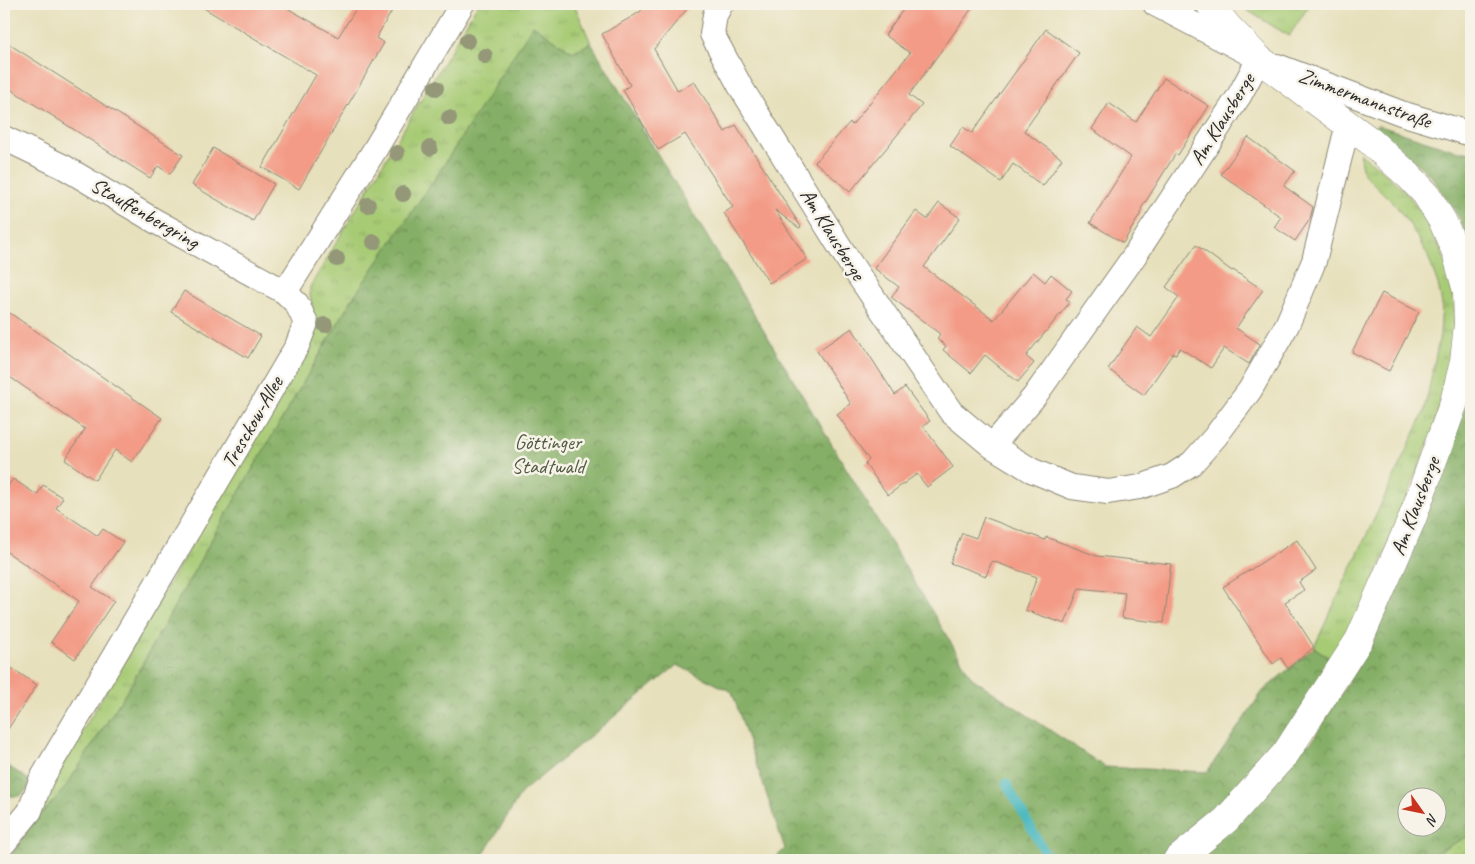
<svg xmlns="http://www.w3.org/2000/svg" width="1475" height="864" viewBox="0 0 1475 864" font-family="Caveat,sans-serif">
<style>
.grass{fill:url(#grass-tufts);stroke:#697b50}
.forest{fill:url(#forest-crowns);stroke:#586d48;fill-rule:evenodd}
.garden{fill:url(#garden-dots);stroke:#697b50}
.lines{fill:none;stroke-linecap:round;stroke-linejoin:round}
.stream{stroke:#49b8bf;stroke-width:9}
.building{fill:#f39b86}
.minor-casing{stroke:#898674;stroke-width:26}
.tertiary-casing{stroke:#898674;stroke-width:29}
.minor{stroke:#fff;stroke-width:24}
.tertiary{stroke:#fff;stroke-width:28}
.tree{fill:#949778}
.labels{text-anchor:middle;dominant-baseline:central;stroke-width:5;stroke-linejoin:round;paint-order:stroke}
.street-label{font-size:21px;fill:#2b2b2b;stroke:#f7f3e8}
.park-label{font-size:21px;fill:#505b41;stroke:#f7f3e8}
</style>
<defs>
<pattern id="grass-tufts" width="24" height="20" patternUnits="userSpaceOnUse" patternTransform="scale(1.25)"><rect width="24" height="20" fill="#a7cb75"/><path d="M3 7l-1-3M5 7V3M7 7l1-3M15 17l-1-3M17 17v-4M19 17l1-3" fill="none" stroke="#90ae65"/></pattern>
<pattern id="forest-crowns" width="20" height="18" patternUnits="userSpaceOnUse" patternTransform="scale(1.25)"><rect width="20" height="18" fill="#85af66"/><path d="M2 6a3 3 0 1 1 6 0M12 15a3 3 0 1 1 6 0" fill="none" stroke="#6d8f54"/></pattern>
<pattern id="garden-dots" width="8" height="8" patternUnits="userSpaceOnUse" patternTransform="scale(1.25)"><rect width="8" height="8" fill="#a7cb75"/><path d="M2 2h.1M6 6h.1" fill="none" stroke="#90ae65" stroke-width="1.8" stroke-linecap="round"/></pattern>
</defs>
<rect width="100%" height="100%" fill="#f7f3e8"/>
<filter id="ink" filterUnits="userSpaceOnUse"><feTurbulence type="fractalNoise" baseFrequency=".02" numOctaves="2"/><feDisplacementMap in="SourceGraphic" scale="10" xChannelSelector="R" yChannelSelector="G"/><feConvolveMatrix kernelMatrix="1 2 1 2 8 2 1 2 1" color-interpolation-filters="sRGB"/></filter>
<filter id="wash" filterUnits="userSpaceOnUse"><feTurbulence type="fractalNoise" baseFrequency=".0096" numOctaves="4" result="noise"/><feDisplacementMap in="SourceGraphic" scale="20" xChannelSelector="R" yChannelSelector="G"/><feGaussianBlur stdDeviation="1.12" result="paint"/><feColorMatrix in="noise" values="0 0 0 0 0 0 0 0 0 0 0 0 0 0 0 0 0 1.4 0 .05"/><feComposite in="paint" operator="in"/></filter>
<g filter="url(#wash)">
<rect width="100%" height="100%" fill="#e7e0bc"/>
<path class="grass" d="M478,4h96l17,39 -18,9 -40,-26 -95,148 -87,127 -138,236 -81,146 -67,105 -34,38 27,-53 143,-244 114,-206 -5,-28v-8z
M1237,4h73l-21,32z
M1359,153l25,19 23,22 15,19 11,19 12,28 6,24 3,23 1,27 -20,91 -80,206 -21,31 -20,-15 110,-234 16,-78 2,-31 -4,-20 -11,-30 -17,-29 -14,-19 -33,-33z"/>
<path class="forest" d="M533,25l39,27 19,-9 381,635 133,89 102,5 56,-81 51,-44 20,15 -47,68 23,14 61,-99 32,-68 68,-186v444l-49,25h-649l12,-11 -53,-157 -55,-27 -155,127 -42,68h-472l23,-34 34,-38 67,-105 81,-146 138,-236 87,-127zM1408,796h30v30h-30z
M1377,125l77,25 17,3v99l-11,-33 -28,-42 -56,-49z
M4,763l25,17 -1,9 -8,7h-10l-6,-3z"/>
<path class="garden" d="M1471,835v25h-49z"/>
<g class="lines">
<path class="stream" d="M1006,783l43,77"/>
</g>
<g id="blocks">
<path class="building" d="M197,4h83l58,33 21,-33h37l-20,34 8,5 -85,146 -37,-22 54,-92z
M646,4h45l-37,45 24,42 16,-10 31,51 11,-7 65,102 -2,1 -24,-18 32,49 -38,24 -45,-70 9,-6 -48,-73 -27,16 -35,-60 7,-5 -28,-51 38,-22z
M907,4h68l-66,91 13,10 -72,87 -35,-30 35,-40 2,3 58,-72 -25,-18z
M1046,29l33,24 -55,78 38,28 -19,27 -30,-22 -12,18 -51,-36 13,-19 9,6z
M4,41l179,114 -13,19 -12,-8 -8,12 -146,-93z
M1164,78l45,28 -31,49 -2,-2 -35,56 2,1 -20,33 -33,-20 41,-66 -39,-28 17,-26 27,19z
M1248,137l47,34 -11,15 29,21 -3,12 -15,22 -21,-14 7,-10 -60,-43z
M213,148l61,36 -21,37 -61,-36z
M939,203l21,15 -36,49 70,53 39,-48 12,10 6,-8 21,17 -6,8 4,3 -44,54 8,7 -16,19 -33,-27 -14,18 -28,-23 3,-4 -9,-7 3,-5 -49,-37 8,-10 -25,-19 42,-57 11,8z
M1196,245l36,26 1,-1 30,20 -27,38 24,16 -11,20 -25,-16 -13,20 -31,-20 -4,6 -3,-1 -29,42 -36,-26 29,-42 14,10 28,-40 -13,-10z
M184,291l77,45 -13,22 -77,-46z
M1382,293l37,19 -30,59 -37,-19z
M4,309l158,109 -30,44 -17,-12 -20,30 -30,-20 20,-31 -81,-56z
M852,328l43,67 10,-8 25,34 -7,5 30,41 -26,20 -10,-13 -29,21 -23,-31 4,-4 -32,-46 14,-10 -34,-53z
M13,479l24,16 6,-10 20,13 -7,10 42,28 5,-7 20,13 -31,45 22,14 -39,58 -24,-17 28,-41 -75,-51v-58z
M984,517l61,23 1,-3 51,19 74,8 -7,59 -42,-5 3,-25 -46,-5 -14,36 -40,-14 12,-33 -45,-16 -6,15 -36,-13 12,-30 14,5z
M1297,540l19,30 -17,12 5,8 -19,12 29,45 -26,22 -7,-11 -8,6 -50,-77z
M4,663l33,22 -33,50z"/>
</g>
</g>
<g filter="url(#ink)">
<use href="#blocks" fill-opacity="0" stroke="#898674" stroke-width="1"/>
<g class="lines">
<defs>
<path id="minor" d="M721,4l-6,11 -3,19 28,52 110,177 101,149 41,34 39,24 41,17 36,5 32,-5 32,-11 20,-13 23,-26 35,-47 37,-65 27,-64 34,-137
M1155,4l92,48
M1277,66l124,47 70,21
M4,138l60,29 91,54 130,71 12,12 9,19 -9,23 -256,434 -11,31 -26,32
M285,292l89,-141 88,-147
M992,446l42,-49 101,-142 104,-159 20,-37"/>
<path id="tertiary" d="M1177,860l49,-40 60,-67 73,-113 53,-121 42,-117 10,-40 4,-38 -1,-33 -11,-39 -13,-30 -17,-28 -17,-18 -39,-35 -111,-82 -32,-33 -17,-22"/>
</defs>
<use href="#minor" class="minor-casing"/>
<use href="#tertiary" class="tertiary-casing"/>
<use href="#minor" class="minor"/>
<use href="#tertiary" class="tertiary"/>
</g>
<g class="tree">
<circle cx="467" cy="41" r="8"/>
<circle cx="485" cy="56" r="8"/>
<circle cx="436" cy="88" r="8"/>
<circle cx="449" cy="118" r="8"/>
<circle cx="430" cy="148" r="8"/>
<circle cx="397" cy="153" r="8"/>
<circle cx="403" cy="194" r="8"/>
<circle cx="368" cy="205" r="8"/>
<circle cx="374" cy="242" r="8"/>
<circle cx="337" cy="259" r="8"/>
<circle cx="325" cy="325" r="8"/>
</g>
</g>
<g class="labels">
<g class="street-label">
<text transform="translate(1365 98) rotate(20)">Zimmermannstraße</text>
<text transform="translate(1222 119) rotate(-58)">Am Klausberge</text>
<text transform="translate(145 213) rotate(30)">Stauffenbergring</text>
<text transform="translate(833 234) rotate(58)">Am Klausberge</text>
<text transform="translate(252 422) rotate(-60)">Tresckow-Allee</text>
<text transform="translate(1415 506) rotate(-69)">Am Klausberge</text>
</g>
<g class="park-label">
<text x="548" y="442">Göttinger<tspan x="548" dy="24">Stadtwald</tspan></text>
</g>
</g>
<rect width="1475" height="864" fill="none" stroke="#f7f3e8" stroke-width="20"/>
<g transform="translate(1422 812) rotate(123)"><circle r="24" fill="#f7f3e8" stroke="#a5a39c"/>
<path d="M0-4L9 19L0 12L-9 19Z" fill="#c8321e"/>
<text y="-8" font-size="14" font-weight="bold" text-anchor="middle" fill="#2b2b2b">N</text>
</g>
</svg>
